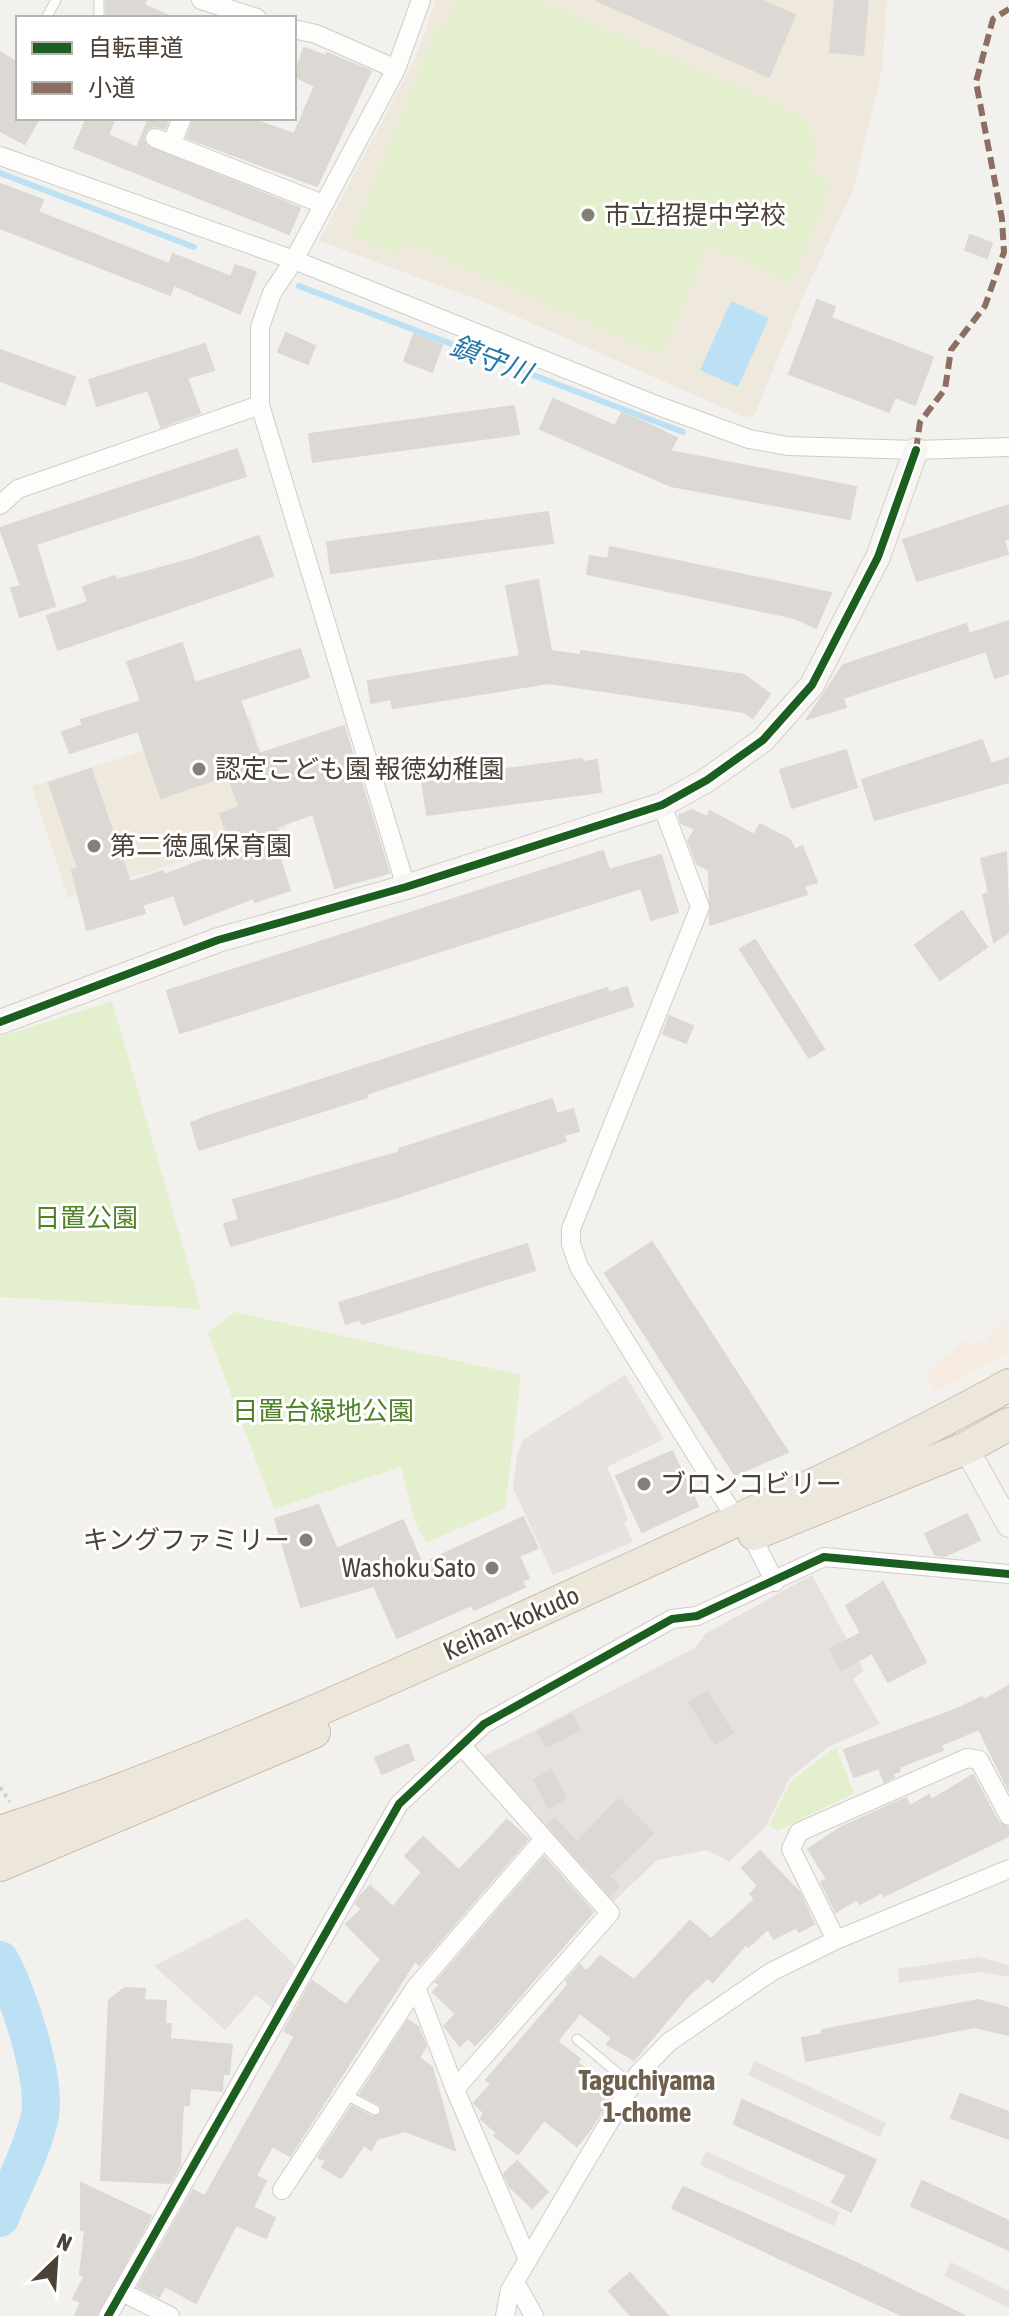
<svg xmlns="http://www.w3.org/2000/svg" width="1009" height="2316" viewBox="0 0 1009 2316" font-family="'Asap Condensed','Noto Sans JP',sans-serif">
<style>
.commercial{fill:#f6ece1}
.industrial{fill:#e6e1dd}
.education{fill:#eee8dd}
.green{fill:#e3efcd}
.parking{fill:#e5e2df}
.water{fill:#bce1f4}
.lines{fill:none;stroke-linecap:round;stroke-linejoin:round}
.stream{stroke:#bce1f4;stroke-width:6}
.river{stroke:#bce1f4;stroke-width:38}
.building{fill:#dcd8d4;stroke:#dcd8d3;stroke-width:2}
.lane-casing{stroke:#d0ccc8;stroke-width:11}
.street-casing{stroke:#d0ccc8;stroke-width:20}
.secondary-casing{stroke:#d5d0c5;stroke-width:26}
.highway-casing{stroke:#ccbda8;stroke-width:34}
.path{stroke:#d3d1cc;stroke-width:4;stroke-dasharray:4 4;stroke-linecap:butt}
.lane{stroke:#fdfdfc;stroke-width:9}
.street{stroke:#fdfdfc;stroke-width:18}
.secondary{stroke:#f7f5f1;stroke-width:24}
.highway{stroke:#ede6db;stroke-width:32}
.quiet{stroke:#8d6e63;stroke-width:6;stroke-dasharray:12 6;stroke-linecap:butt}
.cycleway-casing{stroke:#fff;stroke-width:13}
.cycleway{stroke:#1b5e20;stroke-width:8}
.poi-dot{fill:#867f78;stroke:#fff;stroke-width:3}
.labels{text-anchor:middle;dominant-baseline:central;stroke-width:6;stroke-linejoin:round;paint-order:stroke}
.poi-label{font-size:26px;fill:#4c4238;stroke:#fff;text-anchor:start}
.park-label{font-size:26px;fill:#4f8326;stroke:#fff}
.street-label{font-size:26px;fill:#4c4238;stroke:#fff}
.water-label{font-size:28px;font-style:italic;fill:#2578a7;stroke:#fff}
.neighbourhood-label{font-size:28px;font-weight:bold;fill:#6f604e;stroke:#fff}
</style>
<rect width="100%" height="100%" fill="#f3f1ee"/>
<path class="commercial" d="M1009,1314v39l-73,39 -10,-17 40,-37 3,5 16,-1z"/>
<path class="industrial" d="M812,1575l52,96 -11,8 27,45 -52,23 -39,32 -23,47 -37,36 -22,-12 -50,10 -46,44 -131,-146 215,-110 10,-14z"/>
<path class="education" d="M436,0h451l-5,69 -28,119 -49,104 -51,124 -10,1 -262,-116 -163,-60 96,-182z
M250,717l36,111 -218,70 -36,-112z"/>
<path class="green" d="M457,0h81l238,103 30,18 12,28 -8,19 21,16 -39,99 -84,-37 -46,110 -257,-115 -7,15 -46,-20 85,-209 7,2z
M112,1001l89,308 -201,-12v-260z
M234,1312l287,63 -16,133 -79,35 -11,-21 -14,-55 -127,42 -66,-176z
M836,1747l18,46 -77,38 -8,-6 22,-44z"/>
<path class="parking" d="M625,1375l39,64 -57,28 13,30 8,23 -4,2 9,20 -80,33 -40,-87 4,-33 7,-16z
M247,1918l48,47 -23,43 -16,-13 -31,35 -71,-64z
M978,1957l31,8v12l-30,-5 -80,11 -1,-14z
M755,2061l131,62 -6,14 -132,-62z
M706,2151l134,61 -6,14 -134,-61z
M951,2262l58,29v17l-65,-32z"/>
<path class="water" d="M731,301l38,17 -31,69 -38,-17z"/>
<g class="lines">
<path class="stream" d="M0,173l194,74
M299,286l384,146"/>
<path class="river" d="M0,1960c18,32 49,125 39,160 -8,33 -26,66 -39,98"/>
</g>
<path class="building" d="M106,0h40l-2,5 30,13h-68z
M596,0h165l34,15 -26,62z
M835,0h33l-5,55 -33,-3z
M304,48l22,8 1,-3 44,18 -54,115 -130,-48 7,-20h54l46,16 21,-48 -21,-10z
M0,52l18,11v55l19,4 -12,22 -25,-13z
M87,118h28l-7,17 29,13 12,-30h20l-4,11 -11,-3 -7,3 -4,10 3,7 154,62 -11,26 -215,-86z
M0,184l43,16 -5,12 131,52 4,-10 58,23 4,-12 21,7 -16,42 -66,-29 -4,10 -170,-67z
M970,235l22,8 -5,15 -22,-8z
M817,300l18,7 -4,11 102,39 -18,48 -20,-8 -6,15 -100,-38z
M286,333l29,13 -7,18 -30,-12z
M414,334l28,11 -10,27 -28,-11z
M205,344l9,26 -27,8 13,35 -39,14 -13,-37 -51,16 -8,-26z
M0,350l75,27 -10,28 -65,-24z
M553,399l62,27 7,-13 26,11 29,14 -7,13 186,36 -6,32 -179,-33 -131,-57z
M514,406l5,28 -206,28 -4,-28z
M237,449l9,27 -210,68 19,62 -35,11 -9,-29 10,-2 -21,-58z
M1009,505v33l-5,2 4,14 -91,27 -14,-41z
M548,512l5,31 -222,30 -4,-31z
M259,536l14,40 -215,74 -11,-34 41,-14 -5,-15 32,-11 1,4 77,-21z
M610,547l221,46 -15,35 -21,-10 -208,-44 3,-18 18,3z
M538,580l13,71 30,4v-4l163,24 26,19 -17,24 -9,-6 -195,-29 -156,25 -2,-9 -20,4 -3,-22 152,-25 -14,-70z
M1009,621v52l-14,5 -9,-27 -143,47 3,9 -39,12 36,-54 123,-41 3,10z
M182,643l13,40 105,-34 9,28 -69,23 19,54 85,-28 45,147 -54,15 -22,-74 -37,13 8,25 -6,1 12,37 -35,12 -2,-4 -69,27 -10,-30 -32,10 3,8 -58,17 -15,-60 6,-2 -29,-85 42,-14 39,113 33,-11 1,4 69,-26 -13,-35 19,-7 -11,-32 -67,23 -23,-67 -68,22 -8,-21 21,-7 -2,-5 60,-19 -14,-39z
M982,740l9,24 18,-6v24l-134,38 -13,-40z
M846,750l11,37 -65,21 -12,-38z
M582,759l1,3 14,-2 4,32 -174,23 -5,-35z
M692,810l15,7 3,-6 44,24 6,-11 30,16 5,10 7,-4 15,36 -13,4 3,8 -97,31 -1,-55 -12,-6 -9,-23 7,-12 -14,-6 -2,-8z
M603,851l6,19 52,-15 17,57 -27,8 -10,-32 -461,145 -13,-42z
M1006,852l3,80 -15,10 -11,-47 6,-2 -8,-34z
M962,911l25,36 -47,33 -25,-35z
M755,940l69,109 -15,9 -69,-109z
M627,987l6,19 -267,88 1,3 -168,53 -8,-27 14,-6 402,-129 2,5z
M669,1016l24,10 -7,17 -23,-9z
M552,1099l5,15 16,-5 6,22 -15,4 2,6 -168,56 -167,49 -7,-22 15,-4 -6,-20 167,-48 -1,-3z
M652,1242l136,210 -53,23 -130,-202z
M527,1244l8,26 -173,54 -2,-5 -14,5 -7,-21z
M672,1451l26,55 -56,26 -26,-56z
M318,1505l19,44 66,-29 19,44 101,-47 15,31 -19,8 10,22 -7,3 3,6 -51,23 -3,-5 -74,33 -23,-52 -73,21 -26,-88z
M967,1514l13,26 -35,16 -10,-1 -10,-21z
M883,1582l43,80 -38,20 -16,-29 -31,17 -11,-21 31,-16 -15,-27z
M1009,1686v105l-30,-62 -38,16 2,5 -44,17 1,4 -8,3 2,3 -10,5 -5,-14 -25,9 -10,-27 111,-40 27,-13 2,3z
M707,1692l26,41 -18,11 -26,-42z
M572,1714l8,16 -34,17 -8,-15z
M408,1744l6,16 -32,14 -7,-16z
M551,1770l15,28 -17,10 -15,-28z
M973,1775l25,47 11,6v8l-125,60 -2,-4 -22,12 -3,-5 -21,13 -15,-30 6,-3 -19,-30 34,-22 44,-20 20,-9 4,8 19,-11 2,5z
M619,1799l34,34 -44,43 10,10 -9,9 -62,-70 7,-6 22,23z
M507,1820l21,19 -109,126 -4,-4 -125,195 -18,-10 -16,30 10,5 -13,26 22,11 -9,20 -30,-13 -40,78 -31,-17 -6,11 -21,-10 55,-97 12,6 90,-160 -11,-5 28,-50 34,24 35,-46 -35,-35 16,-15 -6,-5 5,-9 9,-9 23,21 29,-35 -17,-16 18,-19 36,33z
M760,1851l40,42 14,31 -15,8 -3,-5 -22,12 -6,-10 -20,18 -2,-3 -33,38 -6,-4 -21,20 -52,62 -27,-16 5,-6 -32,-25 -22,27 1,3 21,16 -3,4 39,25 -26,42 -13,16 -33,-26 -26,34 -24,-18 3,-3 -16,-14 3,-6 -10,-10 17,-19 -5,-4 83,-96 -3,-3 14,-16 6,7 14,-16 34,24 56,-59 21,18 44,-40 -5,-5 8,-8 -16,-18z
M544,1857l49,55 -98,113 -20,20 -7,-7 -8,8 -16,-20 12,-12 -23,-22 7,-7 -4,-3z
M125,1988l20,1 -1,11 22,1 -1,23h6l-1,15 62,6 -3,29h-6l-1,17 -32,-3 -1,17h-6l-3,60 -10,18 -69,-3 8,-180z
M978,2000l31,8v27l-35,-8 -168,34 -4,-23 21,-4 -1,-4z
M408,2020l10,7 8,19 -7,12 13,9 23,83 -50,-19 -28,8 -6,11 -7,-5 -23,33 -19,-11 4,-6 -8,-4 34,-51 20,11 9,-3v-9l-21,-11z
M960,2094l49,18v27l-58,-21z
M742,2100l134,60 -25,52 -19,-10 15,-27 -113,-51z
M517,2161l31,31 -16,16 -22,-21 -6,-13z
M922,2181l87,40v29l-98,-44z
M81,2183l70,33 -55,100h-21l6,-14 -8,-3 11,-22 -4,-3 5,-43 -4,-1z
M683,2187l167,73 115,56h-62l-231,-108z
M630,2273l38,43h-37l-22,-25z"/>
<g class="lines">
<defs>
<path id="lane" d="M99,0v18
M46,18l10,-18
M577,2039l55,46
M344,2094l31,16"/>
<path id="street" d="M201,0l56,18
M294,29l22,5 80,35
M155,138l168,66
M171,145l11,-27
M0,156l294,104 362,145 93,34 39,7 128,4 93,-3
M0,505l18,-16 242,-84
M662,805l38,102 -129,322v15l8,23 149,239 23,29 24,47
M406,887l-146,-482v-78l12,-34 22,-33 102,-191 25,-69
M836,1940l-45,-91 8,-17 168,-74 12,2 30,56
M416,1987l39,102 73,171
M455,2089l155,-176 -149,-168
M282,2190l134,-203 128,-148
M515,2282l19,34
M122,2292l48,24
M108,2316l291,-512 85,-80 188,-105 25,-3 127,-59 185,17
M505,2316l5,-26 70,-119 58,-97 31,-32 102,-70 65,-32 173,-71"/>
<path id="secondary" d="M0,1022l218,-82 188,-53 256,-82 45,-25 56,-40 49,-55 66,-128 38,-107
M966,1448l43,77"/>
<path id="highway" d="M754,1534l212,-86 43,-24
M0,1832c198,-65 391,-153 580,-240 144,-66 290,-130 429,-207
M0,1865l314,-133"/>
</defs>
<use href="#lane" class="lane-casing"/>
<use href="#street" class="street-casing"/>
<use href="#secondary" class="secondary-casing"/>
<use href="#highway" class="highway-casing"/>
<path class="path" d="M0,1787l10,15"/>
<use href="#lane" class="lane"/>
<use href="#street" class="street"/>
<use href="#secondary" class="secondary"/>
<use href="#highway" class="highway"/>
<path class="quiet" d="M916,450l4,-28 25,-33 6,-39 34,-44 19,-54 -2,-33 -26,-137 17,-63 16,-10"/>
<defs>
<path id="cycleway" d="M0,1022l218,-82 188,-53 256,-82 45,-25 56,-40 49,-55 66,-128 38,-107
M108,2316l291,-512 85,-80 188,-105 25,-3 127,-59 185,17"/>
</defs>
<use href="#cycleway" class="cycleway-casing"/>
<use href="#cycleway" class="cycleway"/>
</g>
<g class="poi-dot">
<circle cx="588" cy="215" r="8"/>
<circle cx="199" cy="769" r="8"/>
<circle cx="94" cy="846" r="8"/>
<circle cx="644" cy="1484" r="8"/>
<circle cx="306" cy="1540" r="8"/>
<circle cx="492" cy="1568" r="8"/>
</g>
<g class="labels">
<g class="poi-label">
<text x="604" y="215">市立招提中学校</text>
<text x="215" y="769">認定こども園 報徳幼稚園</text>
<text x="110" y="846">第二徳風保育園</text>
<text x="660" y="1484">ブロンコビリー</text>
<text x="290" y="1540" text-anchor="end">キングファミリー</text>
<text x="476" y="1568" text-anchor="end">Washoku Sato</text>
</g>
<g class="park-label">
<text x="86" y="1218">日置公園</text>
<text x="323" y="1411">日置台緑地公園</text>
</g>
<g class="street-label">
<text transform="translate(511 1623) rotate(-24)">Keihan-kokudo</text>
</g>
<g class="water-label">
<text transform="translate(491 359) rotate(21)">鎮守川</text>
</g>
<g class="neighbourhood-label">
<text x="647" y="2080">Taguchiyama<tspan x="647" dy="32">1-chome</tspan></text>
</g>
</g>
<rect x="16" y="16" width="280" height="104" fill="#ffffff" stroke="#b7b3af" stroke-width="2"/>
<rect x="32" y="42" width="40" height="12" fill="#1b5e20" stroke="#b7b3af" stroke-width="2"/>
<text x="88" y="56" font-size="24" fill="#4c4238">自転車道</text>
<rect x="32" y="82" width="40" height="12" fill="#8d6e63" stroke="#b7b3af" stroke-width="2"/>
<text x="88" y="96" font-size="24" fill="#4c4238">小道</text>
<g transform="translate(56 2260) rotate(25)" stroke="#ffffff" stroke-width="6" paint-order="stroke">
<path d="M0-6L14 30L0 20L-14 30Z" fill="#4c4238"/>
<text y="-12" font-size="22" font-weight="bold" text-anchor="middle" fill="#4c4238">N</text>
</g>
</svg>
